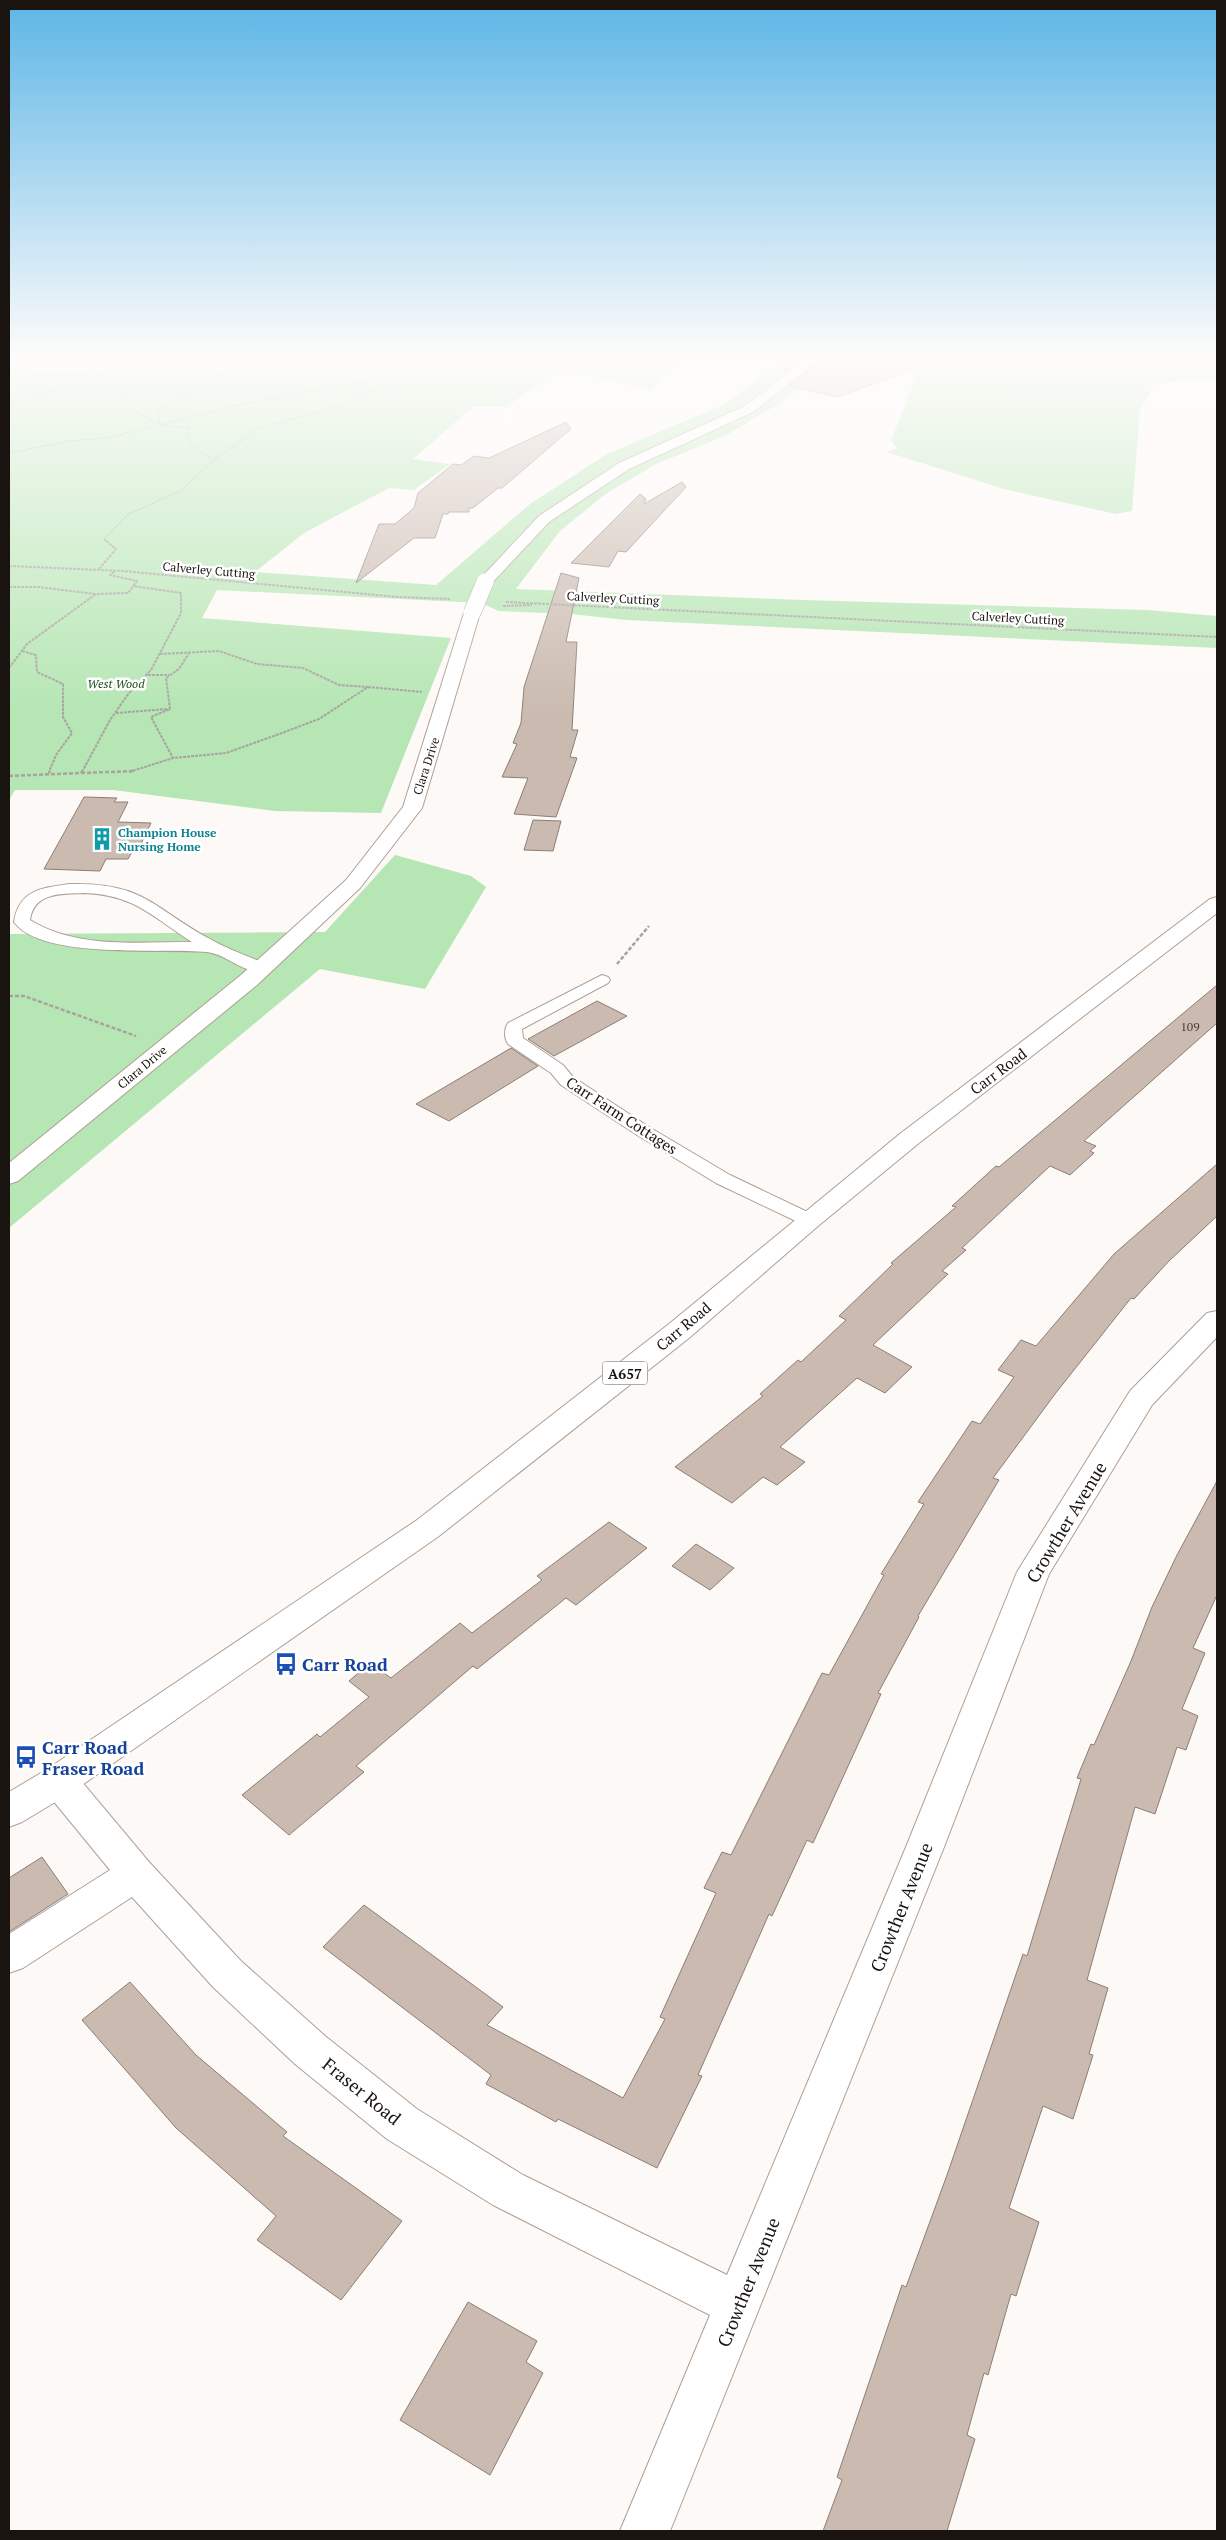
<svg xmlns="http://www.w3.org/2000/svg" width="1226" height="2540" viewBox="0 0 1226 2540" font-family="'PT Serif',serif">
<style>
.green{fill:#b5e6b3}
.building{fill:#cabaaf;stroke:#8d7e74}
.lines{fill:none;stroke-linecap:round;stroke-linejoin:round}
.lane-casing{stroke:#ae9f94;stroke-width:2}
.street-casing{stroke:#ae9f94;stroke-width:2}
.primary-casing{stroke:#ae9f94;stroke-width:2}
.path-far2{stroke:#a8a3a1;stroke-width:1;stroke-dasharray:2.5 1;stroke-linecap:butt}
.path-far1{stroke:#a8a3a1;stroke-width:2;stroke-dasharray:3 1;stroke-linecap:butt}
.path{stroke:#a8a3a1;stroke-width:2.5;stroke-dasharray:4 2;stroke-linecap:butt}
.lane{fill:#fff;fill-rule:evenodd}
.street{fill:#fff;fill-rule:evenodd}
.primary{fill:#fff;fill-rule:evenodd}
.street-bridge-casing{stroke:#ae9f94;stroke-width:18;stroke-linecap:butt}
.street-bridge{stroke:#fff;stroke-width:17}
.labels{text-anchor:middle;dominant-baseline:central;stroke-width:5;stroke-linejoin:round;paint-order:stroke}
.far-street-label{font-size:12px;fill:#1a1410;stroke:#fff}
.far-park-label{font-size:12px;font-style:italic;fill:#1c4e1d;stroke:#fff}
.far-culture-label{font-size:12px;font-weight:bold;fill:#0d838f;stroke:#fff;text-anchor:start}
.number-label{font-size:12px;fill:#463e38}
.shield{fill:#fff;stroke:#5f5a58;stroke-width:1}
.shield-label{font-size:14px;font-weight:bold;fill:#1a1410}
.street-label{font-size:15px;fill:#1a1410;stroke:#fff}
.near-street-label{font-size:18px;fill:#1a1410;stroke:#fff}
.near-transit-label{font-size:18px;font-weight:bold;fill:#164399;stroke:#fff;text-anchor:start}
</style>
<rect width="100%" height="100%" fill="#fdf9f7"/>
<path class="green" d="M9,358h677l-35,32 -90,-21 -55,38h-33l-60,52 37,5 -36,26 -25,-2 -85,45 -49,39 181,13 94,-81 77,-50 118,-50 62,-46h45l-5,11 -50,36 -52,31 -69,28 -49,29 -47,38 -44,58 287,11 344,10 70,6v32l-591,-28 -55,-6 -72,-3 -18,-8 -264,-13 -15,28 249,20 -70,175 -106,-2 -162,-21h-98l-6,10z
M923,358h294v21l-62,4 -15,27 -8,101 -16,3 -112,-25 -117,-37 10,-4 -6,-7z
M395,855l76,21 15,11 -61,102 -105,-20 -311,259v-294l316,-2z"/>
<path class="building" d="M786,358h16l-16,15z
M818,358h115l1,4 -97,35 -48,-11 18,-15z
M566,422l5,7 -69,59h-4l-25,20h-4v4h-20l-1,2h-5l-8,24h-21l-58,45 23,-59h16l19,-16 4,-15 35,-29 8,1 13,-9 15,2z
M682,482l4,5 -60,65 -8,-1 -9,16 -38,-4 69,-69 6,5 -2,5z
M561,573l18,5 -13,64h11l-5,88h6l-8,27 7,1 -21,59 -42,-3 14,-36 -26,-1 15,-33 -4,-1 8,-20 3,-36z
M84,797l33,1 -3,4h14l-10,20 33,1 -14,29h-5l-4,7h-22l-6,12 -56,-2z
M533,820l28,1 -8,30 -29,-1z
M1217,985v38l-133,118 12,5 -6,5 4,2 -24,22 -20,-9 -88,82 4,2 -24,21 6,3 -75,71 39,22 -27,26 -28,-15 -77,69 25,15 -28,23 -14,-8 -31,26 -57,-36 88,-71 -3,-2 38,-34 3,2 45,-42 -7,-4 54,-52 -2,-1 65,-56 -4,-1 44,-40 3,1z
M597,1001l30,15 -73,40 -26,-17z
M511,1048l27,18 -89,55 -33,-17z
M1217,1164v52l-48,45 -35,38 -3,-1 -76,96 -62,84 6,2 -81,136 1,1 -41,76 3,1 -68,149 -6,-3 -35,76 -3,-2 -71,161 4,1 -45,92 -99,-49 -2,3 -70,-38 5,-9 -168,-128 41,-42 139,102 -16,18 136,73 42,-79 -5,-2 56,-124 -12,-5 18,-36 9,3 91,-182 7,2 55,-100 -3,-1 43,-70 -6,-2 54,-81 8,3 34,-47 -16,-7 23,-30 15,6 78,-92z
M1217,1481v114l-24,53 12,5 -23,56 16,7 -12,34 -9,-3 -22,67 -20,-7 -48,173 21,8 -19,66 4,1 -20,64 -30,-13 -34,102 30,14 -23,74 -5,-2 -23,81 -4,-2 -17,62 8,4 -28,92h-124l19,-51 -5,-3 65,-192 4,2 41,-112 76,-221 4,2 54,-177 -4,-1 14,-34 3,1 37,-84 21,-54 25,-52z
M609,1522l38,26 -71,57 -10,-7 -89,71 -4,-3 -117,100 8,6 -75,63 -47,-40 75,-61 3,3 49,-40 -20,-16 21,-18 21,15 69,-55 12,10 70,-53 -5,-4z
M696,1544l38,24 -24,22 -38,-24z
M42,1857l26,37 -59,38v-54z
M130,1982l66,73 91,77 -4,4 119,85 -61,79 -84,-60 19,-24 -100,-88 -94,-108z
M468,2302l69,39 -11,21 17,11 -53,102 -90,-55z"/>
<g class="lines">
<defs>
<path id="lane" d="M69,884c73,-2 82,22 139,54 19,11 40,18 60,27l2,3 -2,3c-21,6 -41,-17 -61,-19 -42,-4 -166,8 -193,-30 5,-32 27,-34 55,-38zM84,893c51,2 67,23 108,49 -53,0 -115,7 -162,-22 4,-28 31,-26 54,-27z
M602,975l6,2 2,3 -2,3 -86,46 1,9 40,27 10,12 76,50 81,48 86,41 3,4 -3,4h-14l-86,-41 -79,-48 -76,-50 -10,-12 -43,-29c-4,-6 -4,-15 0,-21z"/>
<path id="street" d="M804,358h12l-10,12 -53,42 -124,57 -80,53 -59,63h-10l-3,-3 3,-3 59,-63 80,-53 126,-57 53,-40z
M472,608l8,5 -58,195 -62,80 -103,97 -239,196 -9,3v-21l232,-188 105,-95 57,-73 61,-194z
M1217,1311v26l-65,68 -103,169 -105,273 -274,684h-50l90,-216 -217,-110 -106,-66 -92,-75 -82,-77 -81,-90 -109,71 -14,5v-39l101,-64 -64,-78 -5,-11 5,-11 13,-4 13,4 77,92 92,99 84,75 92,73 106,66 204,100 179,-428 111,-275 113,-181 77,-78z"/>
<path id="primary" d="M1217,897v16l-298,230 -101,83 -129,112 -250,198 -367,256 -50,30 -13,5v-35l37,-22 371,-250 252,-196 232,-191 309,-234z"/>
</defs>
<use href="#lane" class="lane-casing"/>
<use href="#street" class="street-casing"/>
<use href="#primary" class="primary-casing"/>
<path class="path-far2" d="M369,358l4,7 -6,12 12,7
M1159,358l8,3 36,-3
M9,371l39,4 47,-2 17,5 16,30 31,16 -1,-14 75,-42 1,-10
M85,373l14,-9 -1,-6
M9,404l22,-4 34,-14v-8l9,-2
M162,425l27,3 -3,8 7,11 21,13
M9,453l61,-12 37,-3 126,-32 120,-23 55,2 23,-7 18,-15 29,-5
M106,540l-2,-1 23,-24 53,-24 34,-31 45,-32 78,-21 44,-21"/>
<path class="path-far1" d="M9,566l114,5 275,26 52,2
M99,569l17,-20 -12,-10
M9,587h29l57,7
M506,602l711,35
M503,606l29,-1
M22,651l14,4 1,17 26,12v33l9,16 -16,22 -7,17
M160,654l59,-3 38,13 46,4 36,17 29,2 -49,32 -37,14 -56,20 -53,5 -22,-41 19,-8 -4,-31 13,-9 10,-16
M9,668l18,-24 69,-50 32,-1 9,-12 -27,-6 5,-4
M148,675h21
M368,687l54,5
M116,713l51,-4
M82,772l28,-52 19,-27 22,-23 30,-57v-20l-48,-7
M129,772l44,-14"/>
<path class="path" d="M49,773l1,-2
M81,773l54,-2
M9,776l72,-3 1,-2
M617,964l32,-38
M9,996h15l112,40"/>
<use href="#lane" class="lane"/>
<use href="#street" class="street"/>
<use href="#primary" class="primary"/>
<defs>
<path id="street-bridge" d="M472,613l13,-31"/>
</defs>
<use href="#street-bridge" class="street-bridge-casing"/>
<use href="#street-bridge" class="street-bridge"/>
</g>
<linearGradient id="sky" x2="0" y2="1"><stop stop-color="#5cb5e6"/><stop offset="0.5" stop-color="#fefcfb"/><stop offset="1" stop-color="#fefcfb" stop-opacity="0"/></linearGradient>
<rect width="1226" height="714" fill="url(#sky)"/>
<defs>
<symbol id="building-bare" viewBox="-9 -9 18 18"><path d="M-4-6H4V6H1V3H-1V6H-4ZM-2.5-4.3h1.7v1.8h-1.7ZM.8-4.3h1.7v1.8H.8ZM-2.5-1h1.7V.8h-1.7ZM.8-1h1.7V.8H.8Z" fill="#0f9aa8" stroke="#fff" stroke-width="2.5" paint-order="stroke"/></symbol>
<symbol id="bus-bare" viewBox="-9 -9 18 18"><path d="M-5-6H5V4H4V6H2V4H-2V6H-4V4H-5ZM-3.5-4V0h7V-4ZM-3.5 1.2v1.5H-2V1.2ZM2 1.2v1.5H3.5V1.2Z" fill="#1a4fb4" stroke="#fff" stroke-width="2.5" paint-order="stroke"/></symbol>
</defs>
<g fill-rule="evenodd">
<use href="#building-bare" x="86" y="823" width="32" height="32"/>
<use href="#bus-bare" x="270" y="1648" width="32" height="32"/>
<use href="#bus-bare" x="10" y="1741" width="32" height="32"/>
</g>
<g class="labels">
<g class="far-street-label">
<text transform="translate(209 570) rotate(5)">Calverley Cutting</text>
<text transform="translate(613 598) rotate(3)">Calverley Cutting</text>
<text transform="translate(1018 618) rotate(3)">Calverley Cutting</text>
<text transform="translate(426 766) rotate(-72)">Clara Drive</text>
<text transform="translate(142 1067) rotate(-40)">Clara Drive</text>
</g>
<g class="far-park-label">
<text x="116" y="683">West Wood</text>
</g>
<g class="far-culture-label">
<text x="118" y="832">Champion House<tspan x="118" dy="14">Nursing Home</tspan></text>
</g>
<g class="number-label">
<text x="1190" y="1026">109</text>
</g>
<rect class="shield" x="602.5" y="1361.5" width="45" height="23" rx="4"/>
<g class="shield-label">
<text x="625" y="1373">A657</text>
</g>
<g class="street-label">
<text transform="translate(998 1071) rotate(-37)">Carr Road</text>
<text transform="translate(622 1115) rotate(33)">Carr Farm Cottages</text>
<text transform="translate(683 1326) rotate(-40)">Carr Road</text>
</g>
<g class="near-street-label">
<text transform="translate(1066 1522) rotate(-59)">Crowther Avenue</text>
<text transform="translate(901 1907) rotate(-68)">Crowther Avenue</text>
<text transform="translate(362 2091) rotate(39)">Fraser Road</text>
<text transform="translate(748 2282) rotate(-68)">Crowther Avenue</text>
</g>
<g class="near-transit-label">
<text x="302" y="1664">Carr Road</text>
<text x="42" y="1747">Carr Road<tspan x="42" dy="21">Fraser Road</tspan></text>
</g>
</g>
<rect width="1226" height="2540" fill="none" stroke="#1a1410" stroke-width="20"/>
</svg>
